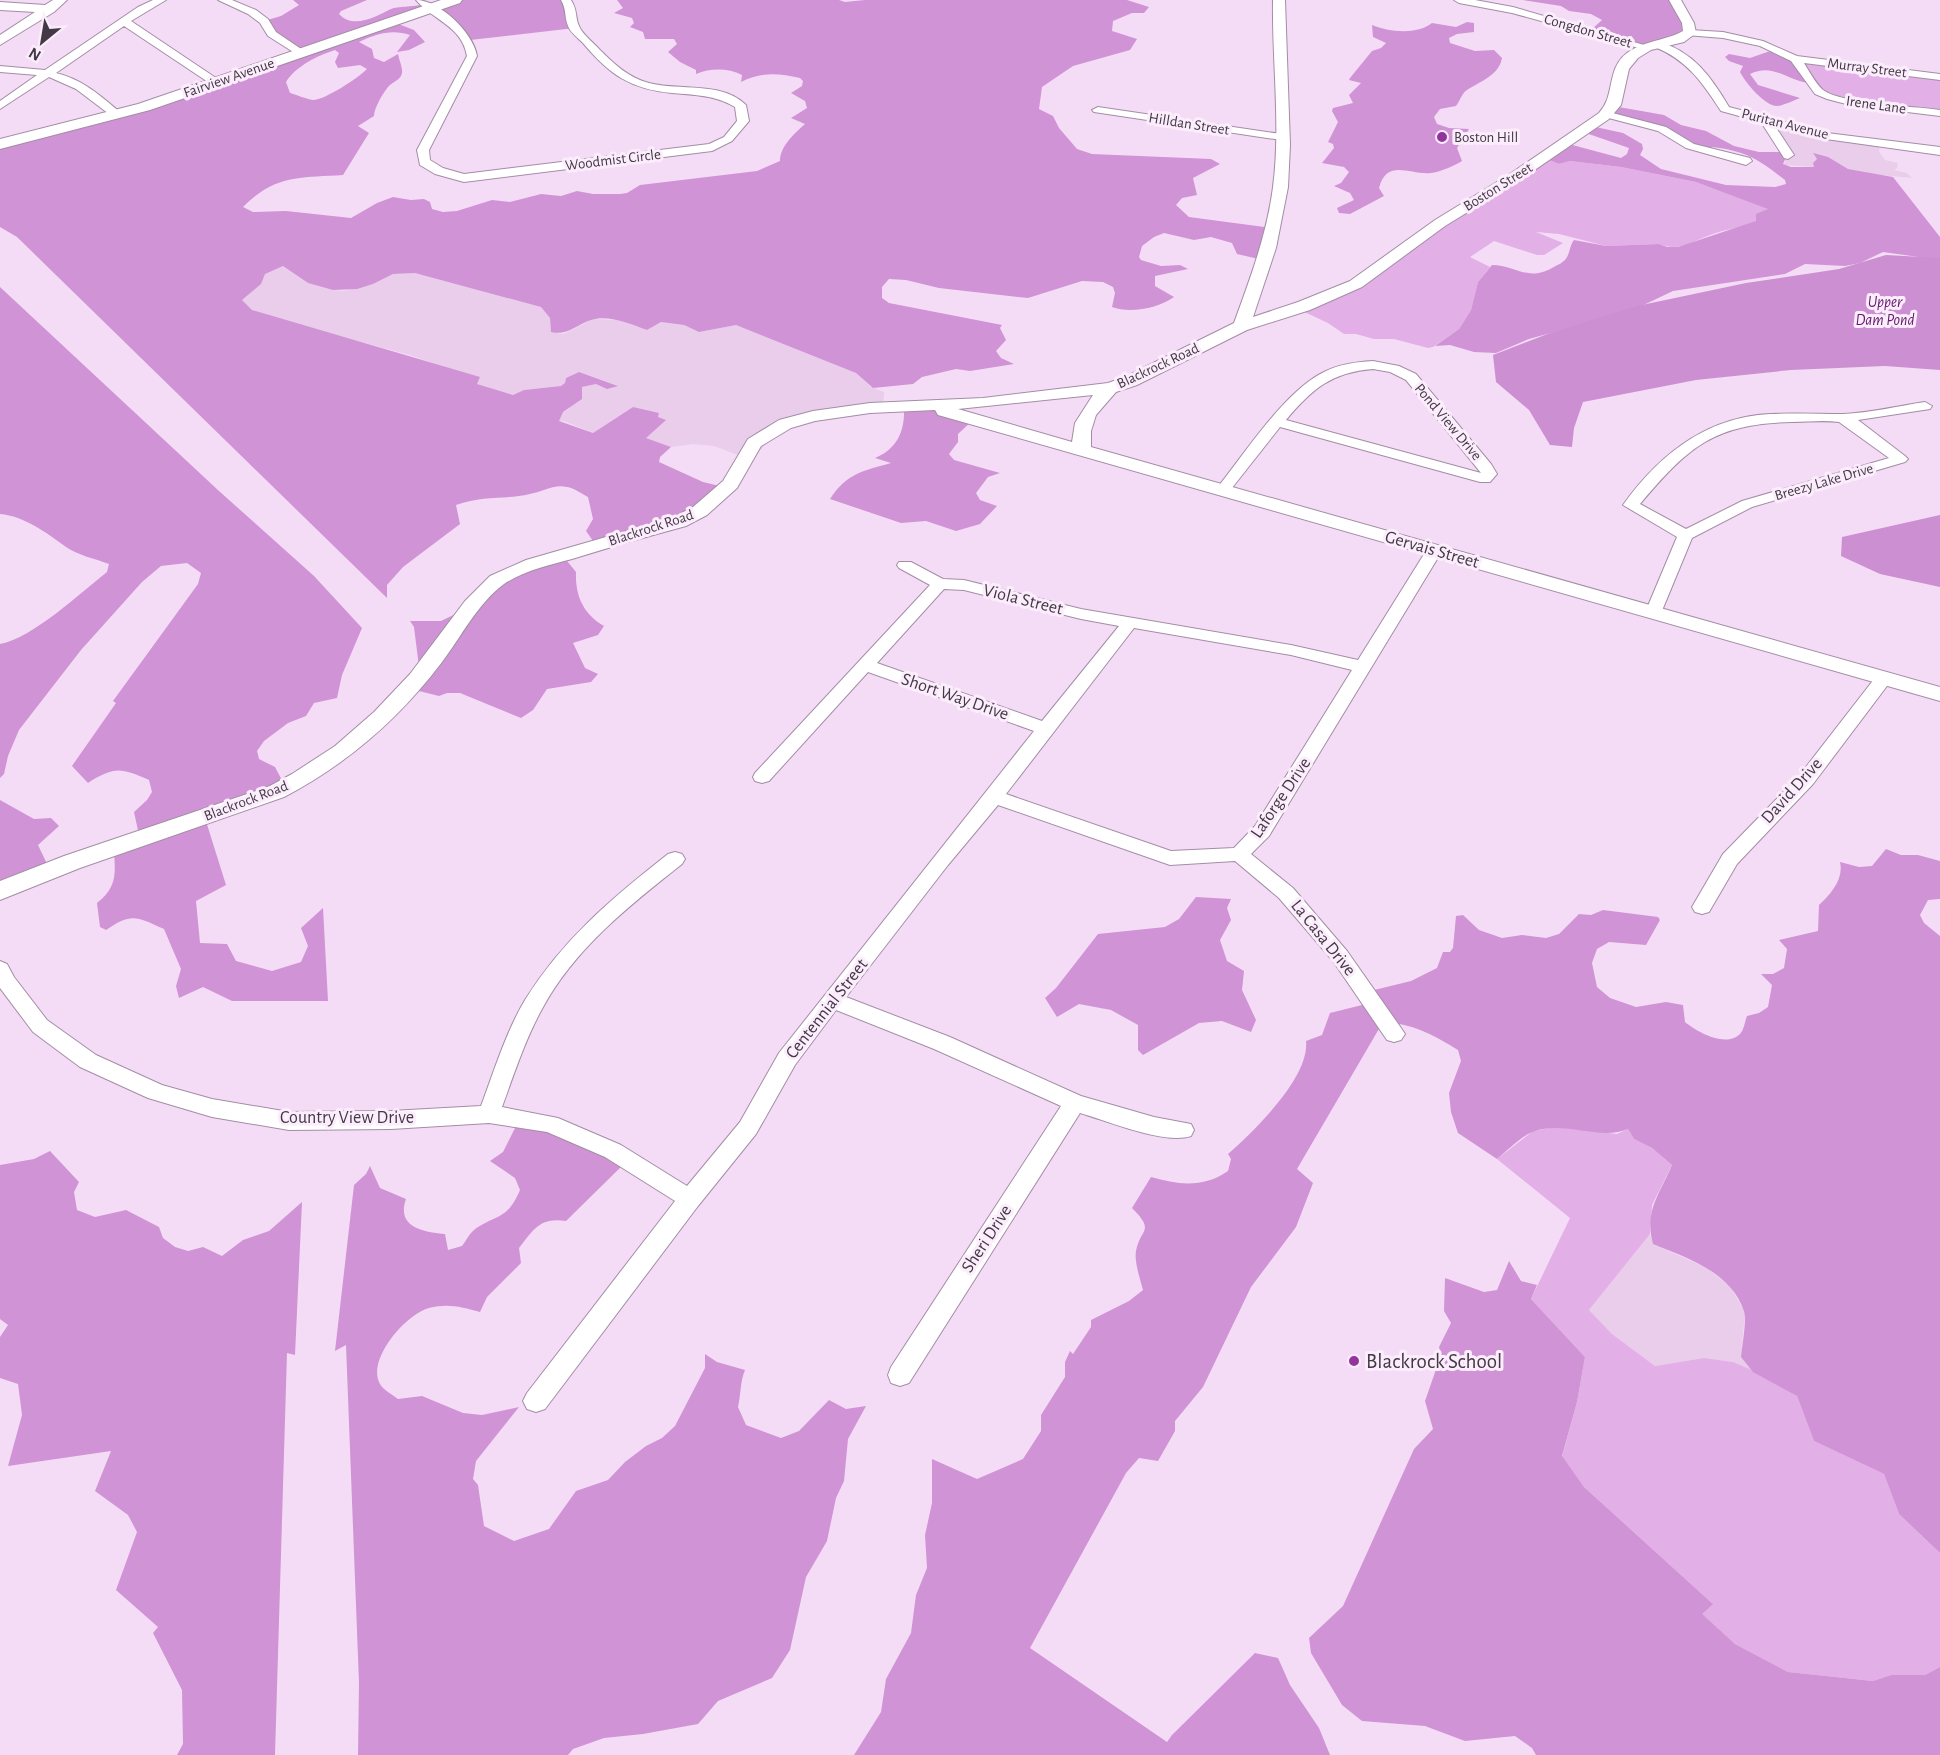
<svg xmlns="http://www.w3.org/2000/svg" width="1940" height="1755" viewBox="0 0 1940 1755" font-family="'Alegreya Sans',sans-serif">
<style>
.built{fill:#e9cdeb}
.green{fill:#e2afe6}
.forest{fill:#d093d5;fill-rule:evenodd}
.water{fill:#cc8fd1}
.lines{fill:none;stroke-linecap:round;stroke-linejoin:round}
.minor-casing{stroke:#a38da5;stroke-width:2}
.tertiary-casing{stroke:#a38da5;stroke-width:2}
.secondary-casing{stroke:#a38da5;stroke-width:2}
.minor{fill:#fff;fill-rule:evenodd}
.tertiary{fill:#fff;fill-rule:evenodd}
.secondary{fill:#fff;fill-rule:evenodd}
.poi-dot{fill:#93349d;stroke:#fcedfd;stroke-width:2}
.labels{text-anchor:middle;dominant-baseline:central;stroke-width:6;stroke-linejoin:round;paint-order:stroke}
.far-street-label{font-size:15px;fill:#433944;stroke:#fcedfd}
.far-poi-label{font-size:15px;fill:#433944;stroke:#fcedfd;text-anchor:start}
.far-water-label{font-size:16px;font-style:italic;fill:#631b6b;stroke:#fcedfd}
.street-label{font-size:18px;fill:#433944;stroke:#fcedfd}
.near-poi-label{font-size:21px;fill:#433944;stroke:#fcedfd;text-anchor:start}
</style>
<rect width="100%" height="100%" fill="#f5dcf6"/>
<path class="built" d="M1768,122l112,22 -1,8 6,8 13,3 -1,5 -3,2 13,3 5,5 -41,-4 -23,-5 -35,-15 4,5 -3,8 -30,-2 3,-10z
M283,266l25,17 25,7 11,1 29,-7 20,-10 22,-1 32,7 94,27 9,11 1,14 13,2 29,-15 26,1 28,10 14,-8 23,3 15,7 37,-7 120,48 15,14 13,5 -1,15 -83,17 -25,11 -24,25 -37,-14 -21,-2 -22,3 -25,-9 13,-24 -26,-7 -40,26 -29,-12h-5v-2l4,-7 6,-3 13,-22 14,-3 21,1 -38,-13 -13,6 -1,6 -4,2 -37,4 -11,5 -36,-11 1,-5 -68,-24 -116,-31 -42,-14 -9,-7 -1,-3 19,-16 3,-10z
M1650,1234l3,10 52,23 25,19 15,26 -4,45 11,13 -19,-8 -29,-4 -49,8 -43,-32 -23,-24z"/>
<path class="green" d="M1795,60l145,17v37l-79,-10 -40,-10z
M1544,158l15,6 11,-3 51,6 75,15 73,26 -12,9v4c-15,7 -32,8 -47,14 -19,7 -31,17 -51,9l-53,2 -47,-12 -23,-2 27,11 -19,12h-7l-43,-14 -24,16 20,10 -12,15 -7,28 -12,19 -26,18 -5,1 -34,-9h-20l-18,-5h-12l-16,-11 -30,-14 57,-25z
M1556,1127l61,7 11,-5 6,10 18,9 20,17 -20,40 -2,29 -61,76 23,24 43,32 49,-8 29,4 19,8 45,26 17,45 70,33 15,40 41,39v114l-15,8h-34l-18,6 -85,-9 -53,-28 -34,-30 11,-11 -128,-116 -22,-30 15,-55 8,-45 -54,-58 39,-81 -73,-59 36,-28z"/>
<path class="forest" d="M293,0h74l-26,11 -2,3c15,16 37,2 52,-5 7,-3 21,-2 29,-4l2,5 34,-10h108l11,28 -105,12 -35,-25 -12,-4 -30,11 21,8 11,12 -16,8 -12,2 13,-17c-18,-6 -34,-1 -51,7l13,7 2,9 10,4 14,-8c1,6 5,14 4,19 -1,7 -10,9 -14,14 -5,6 -14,21 -14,29l-16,10 11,7 -26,42c-43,3 -67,-1 -100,32l10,5 33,-1 65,7 26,-15 16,-6 18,3 13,-1 6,3 2,7 11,3 14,-1 35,-11 18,2 31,-8 20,2 16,-5 16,3h27l7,-1 13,-8 117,-14 23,-10c0,-15 15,-28 25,-37l-14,-6 16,-10 -2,-7 -14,-8 11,-7 1,-5 -3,-3c-22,-5 -39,-6 -59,4l1,-7c-14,-7 -31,-7 -46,-1v-4l-16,-8 -12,-10 9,-8 -3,-5h-29l-2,-7 -13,-5 4,-4 -2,-5 -18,-5 9,-5 -6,-8h222l6,2 20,-2h262l22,7 -5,6h-12l-19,8 -1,10 25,8 -7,11 -57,16 -31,21 -3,22 14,7 6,12 18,21 15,5 119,5 9,5 -27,14 4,17 -15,3 -6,7 13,12 83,11 -9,32 -26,-6 -5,-11 -21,-6 -17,3 -30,-7 -10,4 -12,9 -3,11 2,3 20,6 19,-1 8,4 -33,7v10l19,11c-15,11 -44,17 -62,10l3,-14 -2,-6 -10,-5 -21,-1 -54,17 -89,-10 -33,-8 -17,-1 -7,8v11l7,5 113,22 -2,3 6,12 -10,11 5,7 13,6 -44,7 -14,-2 -34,8 -9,7 -40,4 -17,-15 -120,-48 -37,7 -15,-7 -23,-3 -14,8c-16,-6 -39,-16 -56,-10 -15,5 -24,16 -40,12l-1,-14 -9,-11 -126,-34 -22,1 -20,10 -16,5 -24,1 -25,-7 -25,-17 -18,8 -4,10 -19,16 10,10 228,67 -3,7 36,11 11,-5 37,-4 4,-3 1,-5 13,-6 39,14 -11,3 -11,-5 -14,3v12l-19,13 -4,9 34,12 40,-26 26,6 -1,4 8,3 -20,18 25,9 -11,10 -1,5 44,20 25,6 -28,24 -104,33 -10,-14 7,-12 -5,-22c-6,-3 -14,-9 -21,-10 -14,-3 -24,5 -37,7 -26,6 -47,1 -74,11l4,19 -57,43 -16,18v13l-370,-361 -17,-10v-83l126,-32 174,-58 -29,-20 -7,-13 17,-5 18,-11zM335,50l4,3 -4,9 3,6 22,-3 7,4c-9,9 -42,31 -54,31 -7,-1 -16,-5 -23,-7l-4,-11c10,-16 31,-26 49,-32z
M1523,0h151l15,32 -40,15 -59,-16 12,-11 -11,-6 -22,-3 -8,-5z
M1467,22l7,1v9l-17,2 -8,4 1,5 25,8 19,-1 8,8c-3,17 -21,23 -35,32 -5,3 -7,11 -11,16l-16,3 -6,8 3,7 12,4 20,1 -12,19 5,13c-8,5 -22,11 -31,12 -22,2 -44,-15 -52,15l5,8 -34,18 -11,-1 -2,-5 17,-8 -4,-7 -16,-7 7,-3 8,-11 -5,-5 -22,-4 12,-15 -1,-4 -5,-2 10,-20 -6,-11 1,-3 20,-5 -4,-8 12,-12 -12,-3 1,-2 22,-27 9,-3 5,-5 -13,-6 -1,-12c17,7 45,10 60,-2l24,4z
M1773,50l22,10 15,23c-22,-1 -36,-21 -60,-9l8,11 42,13c-6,2 -15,7 -22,8 -13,1 -33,-24 -38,-34l3,-6 -14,-5 -4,-4 4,-3 21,4z
M1613,106l51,9 17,10 25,6 28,15 25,6h25l3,3 -4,9 8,3h23l-1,-4 4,-4 -4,-6 15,4 20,12 45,8 47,60v23l-57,-8 -23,11 -15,3 -40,-2 -20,10 -112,17 -40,19 -104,29 -33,14 -22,-1 -24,-7 -15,1 24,-17 12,-19 7,-28 14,-17c24,0 35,17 60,3 5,-3 12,-5 15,-11 3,-5 3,-12 7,-17l32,6 53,-2 8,3h11l78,-26v-7l12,-5 -72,-27 -75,-15 -51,-6 -11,3 -15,-6 21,-15 56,15 6,-4 2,-6 -46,-16 8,-6 32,7 19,11 1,5 -3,6 21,14 65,16 49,2 11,-3 -1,-4c-26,-20 -38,-29 -73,-33l-1,2 -27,-6 -31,-16 -51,-10z
M0,287l219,204 95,85 48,52 -20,47 -5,23 -23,5 -8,13 -18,7 -24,18 -7,10 2,8 16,8 9,17 -79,34 21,67 -30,16 4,42 27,1 9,17 36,10 29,-9 7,-16 -7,-18 22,-20 5,93h-96l-29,-14 -24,11 -3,-12 5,-17 -17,-40c-27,-12 -32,-17 -58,1l-6,-3 -3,-24c21,-17 18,-29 17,-55l25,-13 -5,-23 13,-12 5,-8 -3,-12c-28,-12 -34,-14 -61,3l-16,-17 44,-63 -3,-2 85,-117 3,-11 -14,-10 -26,3 -19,16 -61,68 -62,80 -11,26 -4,18 -4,4v-134c33,-6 80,-51 107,-72l2,-8c-13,-5 -32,-9 -43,-17 -19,-14 -42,-31 -66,-33z
M923,406l50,14 -15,14v8l-9,12 5,6 46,13 -12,4 -12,16 4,7 17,6 -17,18 -24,7 -30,-10 -25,2 -71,-24c17,-26 33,-28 61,-36l-16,-5c22,-9 30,-27 29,-50z
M563,556l13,16c-1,23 7,42 28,54l-6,9 -25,8 12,25 13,6 -7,8 -44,7 -14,21 -12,8 -61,-25h-13l-8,3 -28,-7 9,-14 -6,-48 -4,-6h31l33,-16 26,-26z
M0,800l34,19 17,-1 8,8 -21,19 11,23 -49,23z
M1886,849l15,6h17l22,6v38l-12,1 -8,15 4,8 16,13v617l-41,-39 -15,-40 -70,-33 -17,-45 -44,-24 -12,-15c1,-11 6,-37 3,-46 -13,-39 -57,-53 -91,-67 -9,-34 7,-50 19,-79l-20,-17 -18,-9 -6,-10c-27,12 -63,-8 -93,2 -13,4 -27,19 -38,28l-39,-26 -7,-21 -2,-19 12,-32 -3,-11c-24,-15 -47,-27 -75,-28l-86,147 16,14 -17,44 -45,60 -48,100 -28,34v10l-17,30 -19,-3 -13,15 -96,175 137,94 5,-7 83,-82 23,5 12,27 29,43 11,27h-476l27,-43 5,-33 25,-46 5,-38 11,-27 -2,-33 7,-32v-44l45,20 46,-20 18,-28v-16l24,-38v-15l5,-11 3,3 18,-27v-7l38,-19 14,-11c-3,-11 -9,-29 -7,-39 4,-23 20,-19 -4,-43l19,-31c27,8 53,11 77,-6l3,-12 -3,-5c26,-23 82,-77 78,-113l16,-6 8,-22 40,-10 -4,-11 45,-11 26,-13 6,-16h7l3,-4 3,-32 7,-1 16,15 23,8 20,-3 24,3 13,-4 20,-20 12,1 12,-5 55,7 2,3 -14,25 -37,-3 -12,7 -5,14 5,24 13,11 26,9 30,-5 17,3 2,17c12,10 41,26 55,12 4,-4 5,-13 7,-18l12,-3 9,-6 4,-22 -11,-11h12l11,-6 3,-19 -8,-9 39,-9 1,-26c12,-11 25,-26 21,-43l19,5 13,-1z
M1196,897l35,2 -4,9 4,12 -11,20 7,21 17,10 -2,19 14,30 -5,12 -29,-11 -23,2 -56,32 -5,-5v-25l-27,-15 -32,-6 -22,13 -12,-19 11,-10 42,-54 67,-7 14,-8z
M519,1120l107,42 -60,59c-26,-4 -32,8 -47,27l2,15 -34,34 -7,15c-18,-5 -32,-9 -51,-4 -23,6 -63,52 -49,76 3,6 13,11 18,15l24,-3 41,17 19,2 37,-8 -43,54 -3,18 5,6 6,41 30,15 35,-12 27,-38 32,-11 17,-18 21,-16 16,-8 13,-12 30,-58v-14l12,8 28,8c-5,12 -4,24 -7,37l8,18 35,13 18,-7 30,-31 17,9 20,-3 -18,33 -4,42 -8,17 -9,43 -21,36 -16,73 -18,28 -54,23 -20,23 -55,10 -39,4 -31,11 -5,6h-210l1,-72 -13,-338 -11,6 19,-166 12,-11 4,-8 10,22 26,11c-10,28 17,33 39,35l3,16 14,-4c4,-5 7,-12 12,-16 22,-16 33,-9 46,-40l-5,-12 -25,-17 13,-9z
M50,1151l29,31 -5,10 3,18 18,7 31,-7 33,17 4,11 12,9 13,4 15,-4 19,9 21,-16 26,-9 33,-29 -7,153 -8,-2 -12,402h-98l6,-11 -1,-54 -29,-57 5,-6 -42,-37 21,-58 -9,-17 -33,-24 16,-40 -103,15 14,-51 -4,-31 -18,-6v-41l8,-12 -8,-6v-154l34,-6z
M1509,1261l12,20 16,4 -6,14 54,58 -8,45 -15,54 22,31 129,117 -11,10 33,30 53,28 85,9 18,-6h34l15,-8v88h-404l-4,-7 -17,-12 -50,5 -40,-15 -63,-5 -20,-16 -31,-52 -2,-15 34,-32 71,-157 19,-20 -8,-28 16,-46 -2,-8 12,-24 -7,-12 1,-33 39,14 13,-2z"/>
<path class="water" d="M1886,255l54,3v112l-55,-4 -94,4 -95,10 -113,22 -9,26 -2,19 -22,-2 -21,-35 -33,-28 -3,-27 57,-22 87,-27 109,-23 93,-14z
M1940,515v72l-60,-13 -39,-18 1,-19z"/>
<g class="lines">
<defs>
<path id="minor" d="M153,0h13l-35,21 88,59v4h-8l-87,-58 -68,47c26,6 45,23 65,40v4h-8l-37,-28 -27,-12 -49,32v-8l37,-26 -37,-3v-6l45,4 93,-63z
M218,0h14l24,10 12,9 8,13 31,21 -5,3 -4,-1 -30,-19 -8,-13 -12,-9z
M416,0c23,0 57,32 61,56l-48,94 1,10 13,8 21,6 245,-30 15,-7 13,-16 -2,-14c-20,-12 -40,-12 -63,-14 -42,-4 -62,-18 -89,-50 -4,-4 -13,-11 -15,-17 -4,-10 -1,-15 -7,-26h10c7,11 4,18 8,26 3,8 15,17 21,24 14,14 29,28 49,33 30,8 73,-2 97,22l3,16 -17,20 -20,10 -248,31 -29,-8 -15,-9 -3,-15 50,-94c-5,-30 -33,-35 -51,-56z
M1454,0h21l38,7 138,40 -5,3 -134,-37 -53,-10z
M1690,30l33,2 40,9 34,15 143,18v6l-136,-17c5,8 12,21 19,27 19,14 91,16 117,20v6l-90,-11 -23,-6 -12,-5 -24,-33 -31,-15 -37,-8 -37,-3v-4z
M1659,42c34,9 53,36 70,65l98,26 113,14v8l-114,-16 -51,-13 19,29 -6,4 -4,-1 -23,-36 -40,-11c-19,-29 -33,-50 -66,-64v-4z
M1098,107l183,27 6,3 -6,3 -187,-28 -2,-2z
M1605,111l61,16 28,17 56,14 2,3 -6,4 -60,-17 -28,-17 -57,-15v-4z
M1373,361l26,5 17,8 75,90 6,10 -7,8h-10l-200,-55 -52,66h-10l-3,-3 3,-3c27,-34 67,-96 106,-115 15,-8 32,-10 49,-11zM1373,369l17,3 16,8 75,93 -195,-53c26,-31 46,-48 87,-51z
M1925,402l7,4 -2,3 -72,11 47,36 3,3 -3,3 -153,45 -60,31 -31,75 -2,4h-12l-2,-4 32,-76 -54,-32c36,-50 83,-88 147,-91 24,-1 49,0 73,0 27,-1 55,-8 82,-12zM1839,422l50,36 -147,43 -56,28 -46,-25c49,-58 74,-80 152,-82 16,0 31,-2 47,0z
M1434,546l8,5 -173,285 -18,18 42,34 54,63 54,77 4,6 -4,6 -7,2 -7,-2 -54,-79 -54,-63 -44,-37 -65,4 -172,-60 -50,60 -102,132 104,40 131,59 73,21 37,7 3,6 -3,6c-27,9 -83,-15 -111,-23l-171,270 -9,3 -9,-3 -3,-8 3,-8 170,-261 -127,-57 -98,-39 -41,55 -39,69 -58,72 -153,203 -9,3 -9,-3 -4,-8 4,-8 148,-192 -70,-44 -58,-25 -58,-9 -98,6 -102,1 -77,-13 -64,-19 -68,-31 -47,-35 -33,-44v-27l7,3 7,13 33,43 49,35 66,30 50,14 77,13 102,-1 90,-5c13,-35 25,-74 44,-106 38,-61 87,-102 143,-146l7,-2 7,2 3,5 -3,5c-53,42 -107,84 -140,145 -17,31 -28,65 -40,98l56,11 63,27 66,41 53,-64 39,-69 255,-322 -166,-59 -99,109 -7,2 -7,-2 -2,-4 2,-4 175,-188 -31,-17 -2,-3 2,-3h12l32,17 21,1 117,29 210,36 67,15 68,-109zM944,589l20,1 117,29 38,7 -77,95 -165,-58zM1134,628l157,27 61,15 -97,156 -21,22 -63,3 -165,-57z
M1884,673l6,1 3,4 -80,106 -76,80 -28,48 -7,2 -7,-2 -3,-5 31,-53 76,-78 79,-102z"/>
<path id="tertiary" d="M53,0h14l-13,12 -54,33v-10l35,-23 -35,-2v-8l45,3z
M1273,0h12l5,145 -2,42 -12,61 -23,69 45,-15 52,-21 85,-61 75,-46 89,-61c12,-13 10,-28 16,-44 12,-29 45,-25 68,-38l-1,-8 -13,-23h12l13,23 2,10 -12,9 -33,8 -13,8 -9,11 -8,36 -12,14 -89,61 -75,46 -83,61 -52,23 -63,20 -110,55 -21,7 -20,23 -5,16v16l849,240v14l-1002,-286 -3,-5 -65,3 -55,8 -24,7 -30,18 -24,42 -30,27 -21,11c-38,10 -76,21 -114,33 -22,6 -49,12 -68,25 -26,19 -43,53 -62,78 -43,57 -95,102 -158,135l-204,71 -80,32v-19l64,-25 204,-69 24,-13 43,-28 39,-34 36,-38 55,-73 25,-25 36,-16 146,-42 21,-11 30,-26 25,-42 31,-19 34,-9 57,-8 113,-5 125,-15 17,-6 109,-54c16,-44 33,-89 39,-136 8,-61 -1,-125 0,-187zM1093,395l-18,28 -3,19 -114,-33z"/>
<path id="secondary" d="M441,0h21l-2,3 -310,107 -150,39v-10l138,-35z"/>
</defs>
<use href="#minor" class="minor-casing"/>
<use href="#tertiary" class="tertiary-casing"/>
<use href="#secondary" class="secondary-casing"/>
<use href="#minor" class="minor"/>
<use href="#tertiary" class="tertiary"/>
<use href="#secondary" class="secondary"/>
</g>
<g class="poi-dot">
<circle cx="1442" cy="137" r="6"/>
<circle cx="1354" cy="1361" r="6"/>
</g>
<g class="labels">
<g class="far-street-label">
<text transform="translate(1588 31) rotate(16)">Congdon Street</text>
<text transform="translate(1867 68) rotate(7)">Murray Street</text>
<text transform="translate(229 78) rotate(-19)">Fairview Avenue</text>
<text transform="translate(1876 105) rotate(8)">Irene Lane</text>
<text transform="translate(1189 124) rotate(9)">Hilldan Street</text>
<text transform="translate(1785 124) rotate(14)">Puritan Avenue</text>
<text transform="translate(613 160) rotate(-7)">Woodmist Circle</text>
<text transform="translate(1498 187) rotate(-32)">Boston Street</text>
<text transform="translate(1158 366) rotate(-25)">Blackrock Road</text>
<text transform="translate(1448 422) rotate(50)">Pond View Drive</text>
<text transform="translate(1824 482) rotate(-16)">Breezy Lake Drive</text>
<text transform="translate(651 528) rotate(-18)">Blackrock Road</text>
<text transform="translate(246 801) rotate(-21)">Blackrock Road</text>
</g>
<g class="far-poi-label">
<text x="1454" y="137">Boston Hill</text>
</g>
<g class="far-water-label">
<text x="1885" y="302">Upper<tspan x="1885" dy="18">Dam Pond</tspan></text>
</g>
<g class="street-label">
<text transform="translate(1432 550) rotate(16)">Gervais Street</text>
<text transform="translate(1023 600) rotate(14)">Viola Street</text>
<text transform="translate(955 697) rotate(19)">Short Way Drive</text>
<text transform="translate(1792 791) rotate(-48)">David Drive</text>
<text transform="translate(1281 798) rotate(-56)">Laforge Drive</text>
<text transform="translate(1323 938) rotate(51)">La Casa Drive</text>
<text transform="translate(827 1009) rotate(-52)">Centennial Street</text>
<text x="347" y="1118">Country View Drive</text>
<text transform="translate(987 1239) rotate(-57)">Sheri Drive</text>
</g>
<g class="near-poi-label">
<text x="1366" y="1361">Blackrock School</text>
</g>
</g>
<g transform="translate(42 42) rotate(210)" stroke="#fcedfd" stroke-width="4.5" paint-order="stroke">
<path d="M0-4.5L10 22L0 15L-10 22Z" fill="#433944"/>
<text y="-9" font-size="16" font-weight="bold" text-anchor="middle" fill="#433944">N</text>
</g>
</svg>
